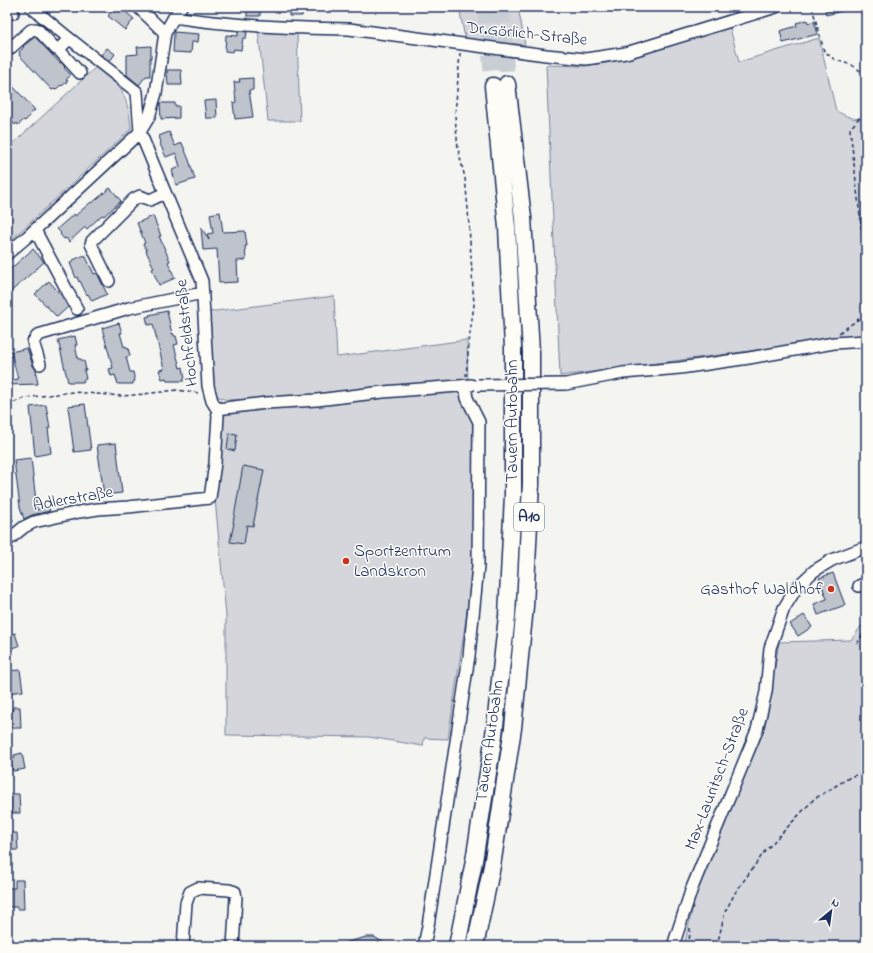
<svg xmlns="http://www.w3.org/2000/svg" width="873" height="953" viewBox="0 0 873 953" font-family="'Indie Flower',sans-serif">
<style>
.green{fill:#d4d6db;stroke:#78829c}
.building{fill:#bfc3cc;stroke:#1b2f5e}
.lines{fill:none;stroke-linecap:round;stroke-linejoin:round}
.highway-tunnel{stroke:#c9cdd4;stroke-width:16;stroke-dasharray:16 8;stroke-linecap:butt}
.minor-casing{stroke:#1b2f5e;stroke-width:14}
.highway-casing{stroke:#1b2f5e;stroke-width:19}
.path{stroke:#1b2f5e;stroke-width:1.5;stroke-dasharray:4 3;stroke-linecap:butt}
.minor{stroke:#fdfcf7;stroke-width:11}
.highway{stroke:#fdfcf7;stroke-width:16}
.minor-bridge-casing{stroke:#1b2f5e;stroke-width:14;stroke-linecap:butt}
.minor-bridge{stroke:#fdfcf7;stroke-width:11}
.poi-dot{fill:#c8321e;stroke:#fdfcf7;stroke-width:1.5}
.labels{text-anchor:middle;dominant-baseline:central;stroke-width:3;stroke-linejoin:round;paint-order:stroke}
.shield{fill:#fdfcf7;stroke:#5f6c8c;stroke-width:1}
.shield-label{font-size:16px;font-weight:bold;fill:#1b2f5e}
.street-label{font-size:17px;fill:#1b2f5e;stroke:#fdfcf7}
.poi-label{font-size:17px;fill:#1b2f5e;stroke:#fdfcf7;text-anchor:start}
</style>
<rect width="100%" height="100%" fill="#f4f4f1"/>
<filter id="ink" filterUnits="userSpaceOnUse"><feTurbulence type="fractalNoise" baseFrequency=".025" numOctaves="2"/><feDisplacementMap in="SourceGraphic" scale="8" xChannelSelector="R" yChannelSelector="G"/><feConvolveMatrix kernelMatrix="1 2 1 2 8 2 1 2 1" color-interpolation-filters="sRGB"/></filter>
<g filter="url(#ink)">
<path class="green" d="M459,7h59l7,38 -60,-7z
M730,28l9,34 80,-24 17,73c9,4 19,11 30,6v217l-55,9 -251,33 -14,-311 38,1 22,-3z
M258,29l39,3 3,89h-32z
M97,66c6,5 12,10 17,15 12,12 16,31 17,48l-124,115v-95z
M334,296l3,61 130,-17 1,41 -146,17 -96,2 -9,-4 -4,-8 -5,-76z
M455,389l11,9 7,19 2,107 -6,75 -21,140 -24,-1 -1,8 -54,-9 -143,-2v-119l-11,-117 6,-91z
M866,620v326h-182l13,-58 70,-173 12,-73 72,-2z"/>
<path class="building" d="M115,7h5l14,12 -9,11 -17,-14z
M247,7h13v9h-13z
M289,7h13v9h-13z
M825,7h22v3l-21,5z
M807,20l1,3 6,-2 4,13 -35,9 -3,-12 17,-5 -1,-3z
M238,31l9,1 -1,6h-3l-2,12 -7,-1 -1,3 -8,-1 1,-16 12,1z
M174,32l25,2 -1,8h-6l-1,11 -18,-1z
M35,37l25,26 1,-1 4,5 -1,1 7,7 -5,5 2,1 -6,5 -1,-1 -6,5 -1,-1 -2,1 -33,-35 1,-1 -1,-2 5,-5 -1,-1z
M151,46v12h-1v18h-4l-7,9 -12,-10v-20l11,-1 -1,-7z
M107,48l8,6 -5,7 -9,-6z
M167,70h14l1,15h-14z
M253,78v12h-4l4,27 -18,2 -2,-16 3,-1 -2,-20h6l-1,-3z
M7,80l28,30 -5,4 1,1 -6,6 -1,-1 -6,5 -1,-2 -2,2 -8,-9z
M216,100l1,18h-11l-2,-17z
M160,103h15v3h4v12l-18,1z
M169,132l6,14 7,-3 7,17 6,19 -19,6 -4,-15 8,-3 -4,-14 -10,4 -6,-13 1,-1 -2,-7z
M110,188l3,3 8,10 -17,15 -2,-1 -15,14 -2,-2 -16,15 -3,-4 -2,1 -4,-5 1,-1 -4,-4 17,-15 1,2 16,-14 1,1z
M220,212l3,20 22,-1 2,15h-2l1,14 -9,1 1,21 -19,1 -2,-34 -14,1 -2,-23 8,13 -2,-6 6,-1 -3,-19z
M153,216l8,20h-2l11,25 -2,1 7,16 -16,7 -7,-16 2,-1 -8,-17h1l-4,-7 2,-1 -8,-20z
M33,249l11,13 -37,33v-23z
M85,255l9,19 3,-1 10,21 -15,7 -4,-7 -1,1 -7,-14 -1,1 -2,-5 -1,1 -6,-15 3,-2v-1z
M49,281l12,14 7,12 -11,10 -22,-23z
M167,311l5,23 1,-1 1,3h2l2,8 -4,1 6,23 3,-1 2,12h-2l1,2h-17l-1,-3 -4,1 -3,-9 5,-1 -11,-45 -5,1 -2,-8 4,-1 -1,-1z
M119,323l3,10h-2l4,14 2,-1 1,3 1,-1 2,8 -4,1 4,15h3l2,9 -2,1v2h-15l-3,-9 -4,1 -2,-7 4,-1 -11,-40z
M75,336l2,9h-2l3,14h3l1,2h2l2,9h-2l2,9 -3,1 1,2h-16l-10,-42z
M27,348l6,18 3,4 1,4h-1l2,10 -31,1v-4l11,-2 -7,-27z
M85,404l6,46 -17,2 -6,-46z
M46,405l4,23h-2l3,25 -16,3 -5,-49z
M229,433l8,1 -2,17 -8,-2z
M116,443l6,50 -18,2 -7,-50z
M31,458l6,52 11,-4 2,5 -18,4 -8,4 -4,-12 -6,-47z
M243,466l21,4 -11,56 -6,-1 -3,19 -14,-2 4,-19h-1z
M833,573l12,32 -27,10 -4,-11 13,-5 -8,-21z
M804,615l8,12 -14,9 -8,-12z
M15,633l4,13 -12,3v-14z
M20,670l3,21 -16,2v-22z
M13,707h7l1,21h-10l-4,1v-18h6z
M22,753l3,16 -12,2 -1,-5h-2l-1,-8 6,-1 -1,-2z
M7,794h12l1,19h-13z
M7,833h10l1,17h-11z
M15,880h8l1,29h-7v-2h-8v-19h6z
M366,937h8l16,9h-48l-1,-2z"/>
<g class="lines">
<path class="highway-tunnel" d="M485,7l8,79
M502,7l5,77"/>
<defs>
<path id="minor" d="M138,7l27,26
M7,8l6,5
M174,17l7,-10
M58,49l22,24
M7,51l24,-21 5,-1 2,1 18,19 4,-1 9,-9
M35,230l42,79
M7,254l20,-17 113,-105 9,-15 7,-24 9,-60 9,-16c57,9 117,11 175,12l197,26 40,4 40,-6 150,-46
M109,281l-18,-37 1,-3 42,-42 6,-3 10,4 15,-7
M40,364l-7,-22 5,-7 91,-27 74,-15
M566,384l57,-11 57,-5 69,-10 85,-15 32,-2
M217,409l49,-6 51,-3 66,-8 88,-7
M7,541l17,-14 10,-5 45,-10 19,-3 30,-2 82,-9 5,-35 3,-47 -1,-7 -5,-8 -4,-15 -6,-105 -62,-149 -3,-40 -72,-57 -34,-28
M859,586l7,-3
M183,946l3,-43 4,-11 8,-4 31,2 6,2 1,6 -3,48
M424,946l4,-20 41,-270 9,-90 1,-144 -12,-24 -2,-12
M673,946l19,-58 65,-158 9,-38 4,-44 14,-40 13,-21 17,-16 18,-11 34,-13"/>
<path id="highway" d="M457,946l17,-85 20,-126 13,-119 6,-120v-149l-6,-120 -14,-141
M475,946l17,-80 21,-138 12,-122 6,-123v-131l-8,-134 -16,-134"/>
</defs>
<use href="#minor" class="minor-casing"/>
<use href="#highway" class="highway-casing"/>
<path class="path" d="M812,7l12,44 11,9 17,5 14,10
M460,53l-5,62 3,34 7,29 3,31 6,96 -4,28 -4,43
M866,115l-7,3 -9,11 16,139
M839,333l24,-17 3,-4
M7,403l8,-1 9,-4 49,-6 49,4 22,-2 33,-4 22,3
M7,492l6,29
M857,644l9,-15
M689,946l1,-18
M717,946l8,-34 10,-19 30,-42 49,-52 38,-23 14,-3"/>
<use href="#minor" class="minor"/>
<use href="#highway" class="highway"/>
<defs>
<path id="minor-bridge" d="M478,385l88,-1"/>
</defs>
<use href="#minor-bridge" class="minor-bridge-casing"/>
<use href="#minor-bridge" class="minor-bridge"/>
</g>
</g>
<g class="poi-dot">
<circle cx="346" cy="561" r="4"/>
<circle cx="831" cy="589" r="4"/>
</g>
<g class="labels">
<rect class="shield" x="514" y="503" width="30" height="28" rx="3"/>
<g class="shield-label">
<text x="529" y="517">A10</text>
</g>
<g class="street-label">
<text transform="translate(527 34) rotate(6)">Dr.Görlich-Straße</text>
<text transform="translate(187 333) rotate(-96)">Hochfeldstraße</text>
<text transform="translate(512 421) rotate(-90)">Tauern Autobahn</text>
<text transform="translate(73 499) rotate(-10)">Adlerstraße</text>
<text transform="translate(490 741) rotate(-82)">Tauern Autobahn</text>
<text transform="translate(717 779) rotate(-69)">Max-Lauritsch-Straße</text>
</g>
<g class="poi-label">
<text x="354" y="551">Sportzentrum<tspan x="354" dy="20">Landskron</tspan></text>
<text x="823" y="589" text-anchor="end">Gasthof Waldhof</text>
</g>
</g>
<rect width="873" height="953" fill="none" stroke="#fdfcf7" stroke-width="24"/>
<rect x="12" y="12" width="849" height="929" fill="none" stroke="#1b2f5e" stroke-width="1.5" filter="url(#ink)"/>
<g transform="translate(831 911) rotate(29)" stroke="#fdfcf7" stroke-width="3" paint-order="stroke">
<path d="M0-3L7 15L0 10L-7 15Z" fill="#1b2f5e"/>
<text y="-6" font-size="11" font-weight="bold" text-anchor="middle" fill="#1b2f5e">N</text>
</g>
</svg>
